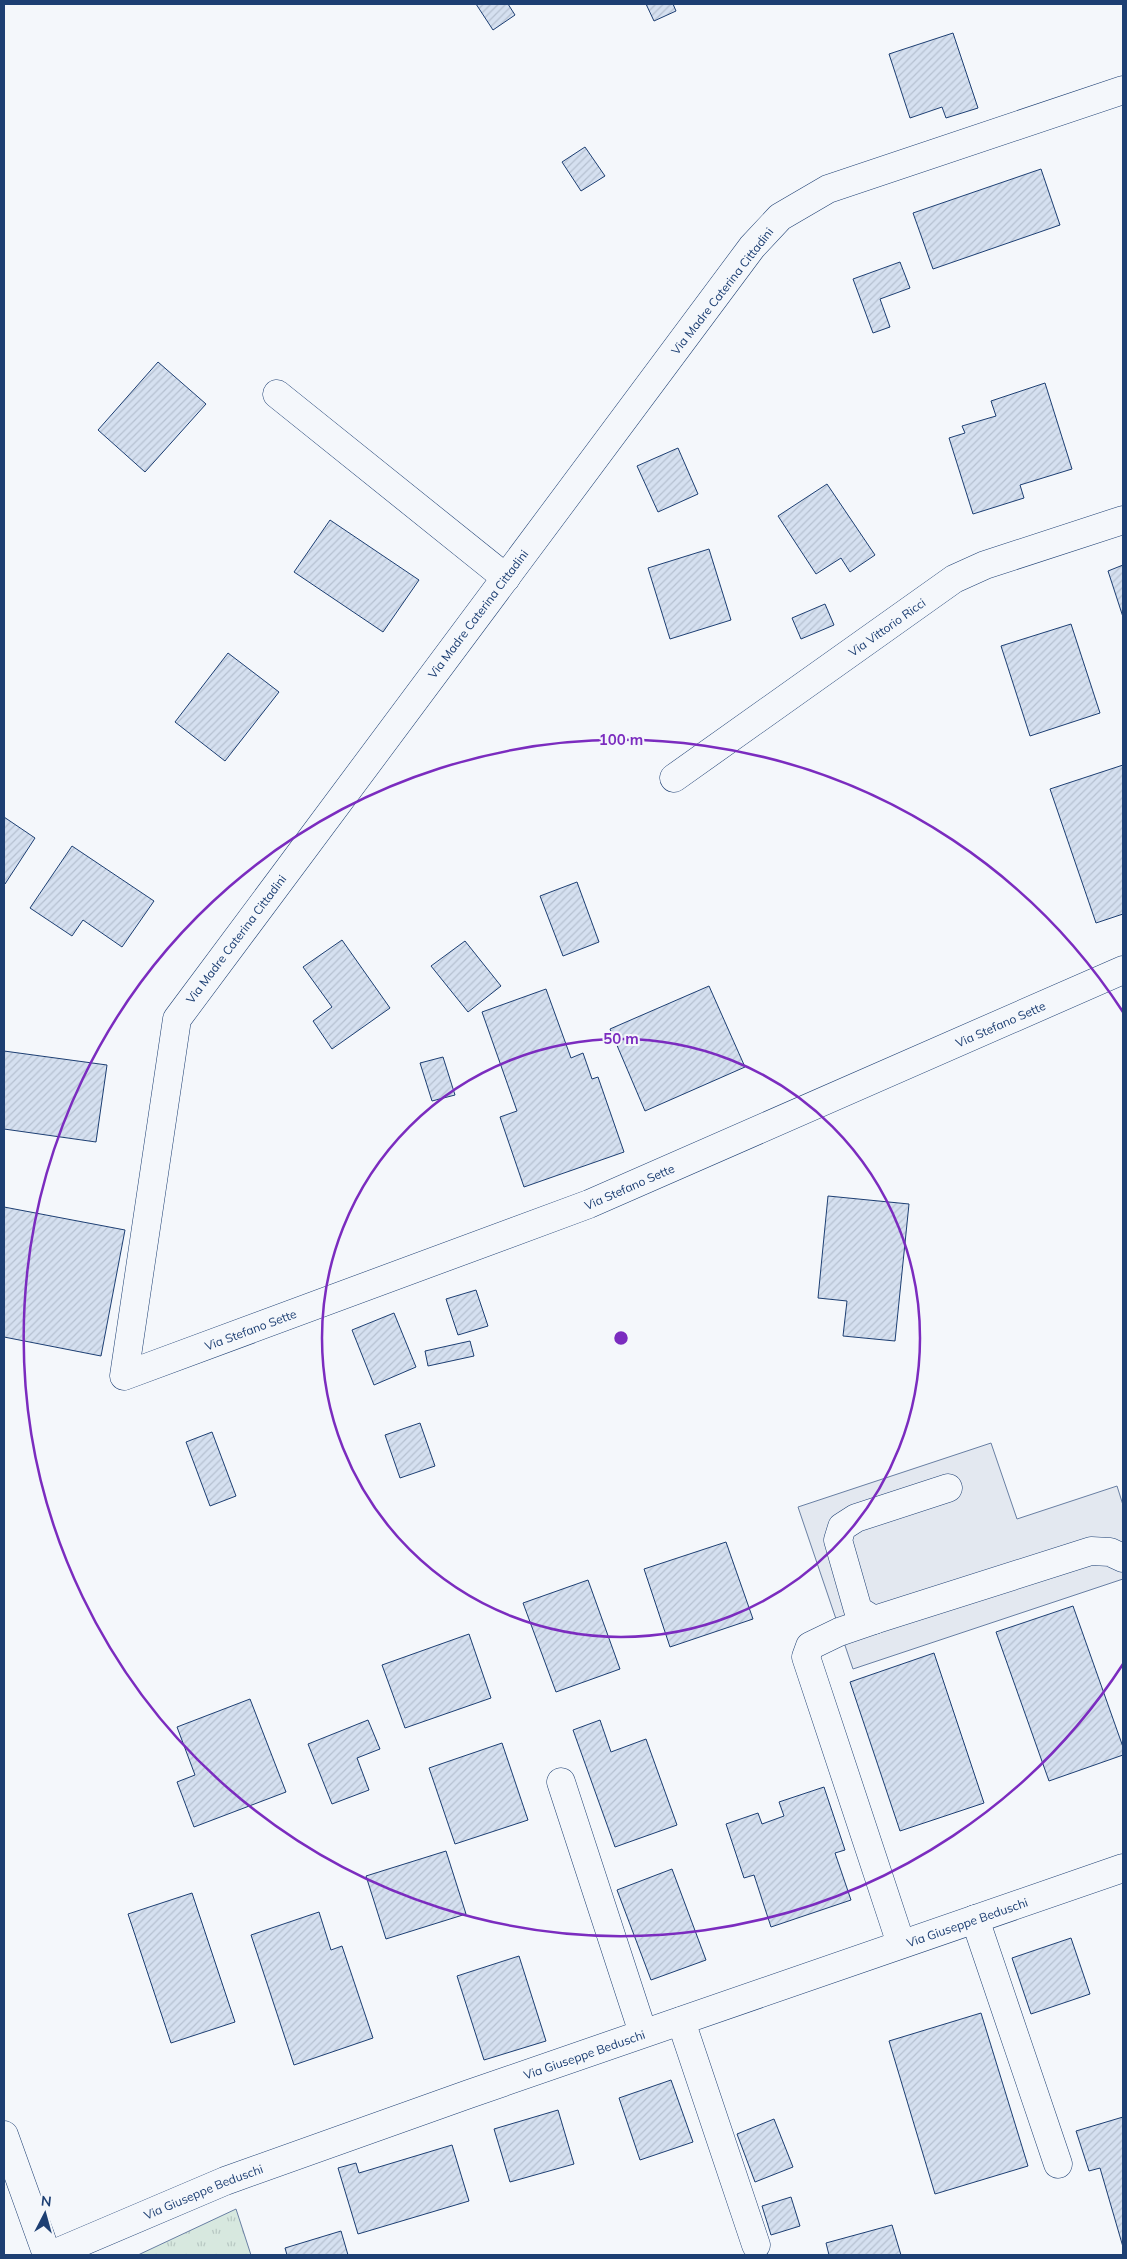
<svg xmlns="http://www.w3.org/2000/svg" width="1127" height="2259" viewBox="0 0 1127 2259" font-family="Mulish,sans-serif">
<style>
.grass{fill:url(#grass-tufts);stroke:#687fa3}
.parking{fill:#e3e8f0;stroke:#687fa3}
.building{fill:url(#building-hatch);stroke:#1d3f73}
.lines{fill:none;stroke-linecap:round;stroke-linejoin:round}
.minor-casing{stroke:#1d3f73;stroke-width:29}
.minor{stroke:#f4f7fb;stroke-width:28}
.ring{fill:none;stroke:#7b2cbf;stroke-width:2.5}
.labels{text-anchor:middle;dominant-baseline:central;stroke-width:4;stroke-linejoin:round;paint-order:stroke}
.street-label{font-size:12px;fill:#1d3f73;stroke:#f4f7fb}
.centre{fill:#7b2cbf;stroke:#f4f7fb;stroke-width:2.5}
.ring-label{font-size:15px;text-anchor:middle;font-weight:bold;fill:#7b2cbf;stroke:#f4f7fb;stroke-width:4;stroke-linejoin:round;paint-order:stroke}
</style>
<defs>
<pattern id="grass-tufts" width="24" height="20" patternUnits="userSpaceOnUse" patternTransform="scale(1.25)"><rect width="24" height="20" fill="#d7e8df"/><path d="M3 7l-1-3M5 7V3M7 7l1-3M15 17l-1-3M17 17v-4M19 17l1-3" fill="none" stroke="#b8c8c3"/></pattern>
<pattern id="building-hatch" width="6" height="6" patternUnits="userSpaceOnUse" patternTransform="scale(1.25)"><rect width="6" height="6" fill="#d5e0f0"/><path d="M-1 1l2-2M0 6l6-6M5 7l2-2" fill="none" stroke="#b6c1d1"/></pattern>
</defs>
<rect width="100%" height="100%" fill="#f4f7fb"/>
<path class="grass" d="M236,2209l15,46h-113z"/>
<path class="parking" d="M991,1443l26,76 100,-33 6,19v74l-270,90 -55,-162z"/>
<path class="building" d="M476,4h32l7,11 -22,15z
M646,4h27l3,7 -22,10z
M953,33l25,75 -32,10 -4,-11 -32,11 -21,-64z
M585,147l20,29 -24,15 -19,-29z
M1041,169l19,56 -127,44 -20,-56z
M900,262l10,26 -30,11 10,28 -17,6 -20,-54z
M158,362l48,42 -61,68 -47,-42z
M1045,383l27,86 -52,16 4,13 -51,16 -24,-76 16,-5 -3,-7 34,-10 -5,-15z
M678,448l20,46 -40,18 -21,-46z
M827,484l48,71 -25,17 -9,-14 -25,16 -38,-58z
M330,520l89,60 -36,52 -89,-60z
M709,549l22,71 -61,19 -22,-71z
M1123,565v52l-15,-46z
M825,604l9,21 -33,14 -9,-21z
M1071,624l29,89 -70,23 -29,-90z
M228,653l51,39 -54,69 -50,-39z
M1123,765v149l-27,9 -46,-134z
M4,817l31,21 -30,46h-1z
M72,846l82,55 -32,46 -39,-27 -11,16 -42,-28z
M577,882l22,60 -36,14 -23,-60z
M342,940l48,68 -58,41 -19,-28 19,-14 -29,-40z
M465,941l36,45 -33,26 -37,-46z
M709,986l36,81 -100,44 -35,-82z
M546,989l25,69 12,-5 9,26 6,-2 26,75 -100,35 -24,-70 17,-6 -35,-99z
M4,1051l103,14 -11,77 -92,-13z
M443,1057l12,38 -23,6 -12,-38z
M828,1196l81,8 -14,137 -52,-5 4,-35 -29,-3z
M4,1207l121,23 -24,126 -97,-19z
M476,1290l12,36 -30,9 -12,-36z
M394,1313l22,54 -42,18 -22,-55z
M470,1341l4,15 -46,10 -3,-15z
M420,1423l15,43 -35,12 -15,-43z
M212,1432l24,64 -26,10 -24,-64z
M726,1542l27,77 -83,28 -26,-78z
M588,1580l32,89 -64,23 -33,-89z
M1073,1606l50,141v8l-74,26 -53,-149z
M469,1634l22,64 -86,30 -23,-63z
M934,1653l50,150 -84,28 -50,-149z
M250,1699l36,93 -92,35 -17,-45 18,-7 -18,-48z
M368,1720l12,29 -23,9 12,32 -37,14 -24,-60z
M600,1720l11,32 35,-13 31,86 -62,22 -42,-117z
M502,1743l26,77 -73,24 -26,-76z
M824,1787l21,63 -10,3 16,47 -80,27 -17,-52 -10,3 -18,-54 32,-11 4,11 22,-8 -5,-14z
M446,1851l20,63 -80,25 -20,-63z
M672,1869l34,91 -55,20 -34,-90z
M192,1893l43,129 -64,21 -43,-129z
M319,1912l12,38 11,-4 31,92 -79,27 -43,-130z
M1071,1938l19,56 -59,20 -19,-56z
M519,1956l27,85 -62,19 -27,-84z
M981,2013l47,153 -93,28 -46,-153z
M671,2080l22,62 -53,18 -21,-62z
M558,2110l16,54 -64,18 -16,-53z
M1123,2117v130l-23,-79 -11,3 -13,-40z
M774,2119l19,48 -38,15 -18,-48z
M452,2145l17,56 -111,33 -20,-66 18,-5 3,10z
M791,2197l9,29 -29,9 -9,-29z
M892,2225l9,30h-72l-3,-12z
M341,2231l7,24h-61l-2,-7z"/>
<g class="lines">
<defs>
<g id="minor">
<path id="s1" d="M1123,90l-295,99 -48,28 -28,30 -575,772 -53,357 465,-172 534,-234"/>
<path d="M277,394l229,184"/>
<path id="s2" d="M674,778l280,-199 31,-14 138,-45"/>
<path d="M948,1488l-92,30 -14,9 -4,13 20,70 16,10 217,-69 19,1 13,6"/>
<path d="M874,1620l-35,12 -29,14 -4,11 95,287"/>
<path d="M561,1782l82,251"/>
<path d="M975,1919l83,245"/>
<path d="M681,2021l75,224"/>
<path d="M4,2135l43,120"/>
<path id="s3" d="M51,2255l174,-74 244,-87 654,-226"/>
</g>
</defs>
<use href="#minor" class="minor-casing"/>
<use href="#minor" class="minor"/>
</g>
<g class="ring">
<circle cx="621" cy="1338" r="299"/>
<path d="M1123 1664A598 598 0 1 1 1123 1012"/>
</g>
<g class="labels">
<g class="street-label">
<text transform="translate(722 291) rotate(-52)">Via Madre Caterina Cittadini</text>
<text transform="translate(478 614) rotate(-53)">Via Madre Caterina Cittadini</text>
<text stroke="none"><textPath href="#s2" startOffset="261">Via Vittorio Ricci</textPath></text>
<text transform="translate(236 939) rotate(-53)">Via Madre Caterina Cittadini</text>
<text stroke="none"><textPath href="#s1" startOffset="2676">Via Stefano Sette</textPath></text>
<text stroke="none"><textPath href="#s1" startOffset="2271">Via Stefano Sette</textPath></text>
<text stroke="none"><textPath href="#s1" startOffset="1866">Via Stefano Sette</textPath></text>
<text stroke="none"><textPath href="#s3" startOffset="975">Via Giuseppe Beduschi</textPath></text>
<text stroke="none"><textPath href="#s3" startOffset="570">Via Giuseppe Beduschi</textPath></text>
<text stroke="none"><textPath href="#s3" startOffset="165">Via Giuseppe Beduschi</textPath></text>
</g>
</g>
<circle cx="621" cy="1338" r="8" class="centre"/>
<g class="ring-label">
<text x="621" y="745">100 m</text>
<text x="621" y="1044">50 m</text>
</g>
<rect width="1127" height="2259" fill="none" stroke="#1d3f73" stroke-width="10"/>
<g transform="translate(45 2214) rotate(6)" stroke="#f4f7fb" stroke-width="4" paint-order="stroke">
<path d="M0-4L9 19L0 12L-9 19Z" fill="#1d3f73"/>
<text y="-8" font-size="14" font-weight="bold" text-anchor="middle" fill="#1d3f73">N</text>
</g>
</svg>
